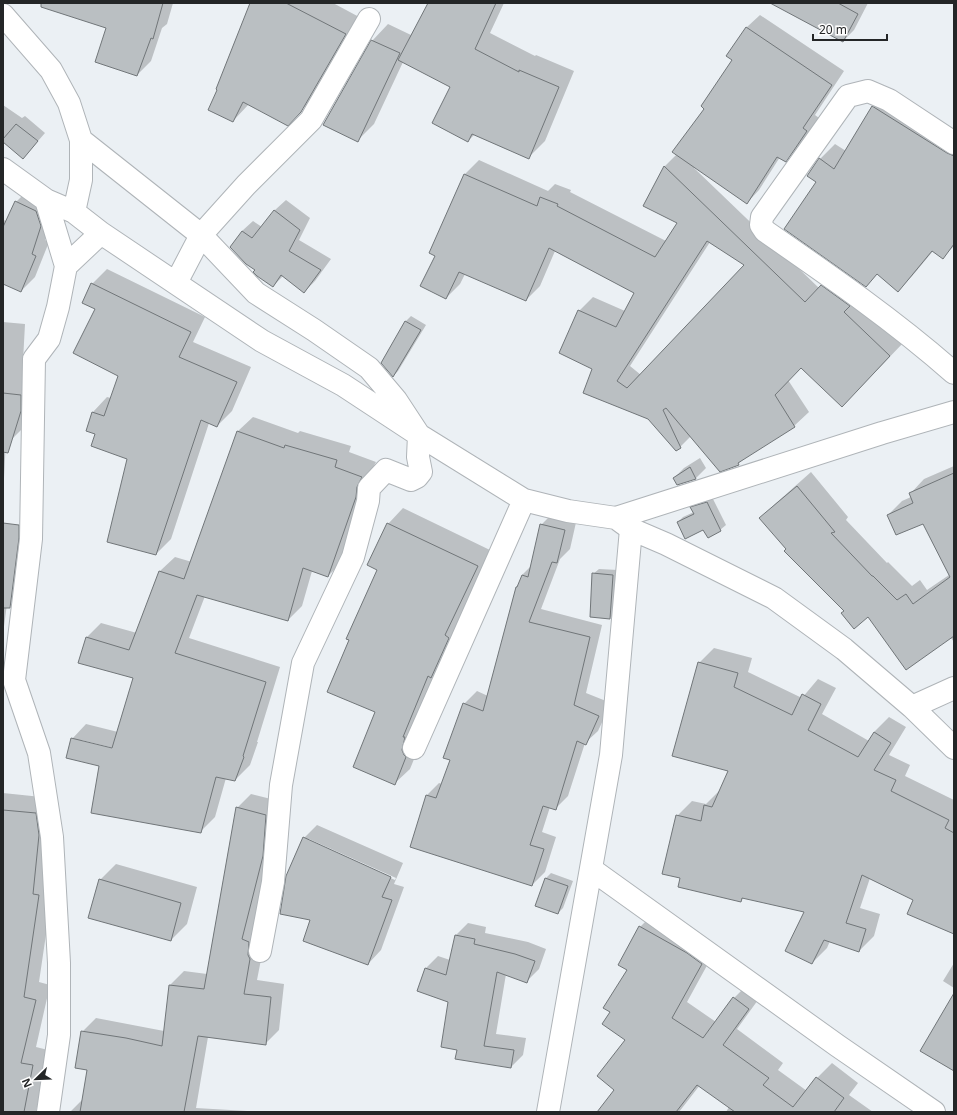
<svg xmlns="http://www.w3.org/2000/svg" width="957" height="1115" viewBox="0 0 957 1115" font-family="'Noto Sans',sans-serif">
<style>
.shadow{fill:#0003;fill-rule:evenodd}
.building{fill:#babfc2;stroke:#717679;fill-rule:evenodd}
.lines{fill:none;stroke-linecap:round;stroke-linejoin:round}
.minor-casing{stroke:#afb4b8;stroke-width:24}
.minor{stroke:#fff;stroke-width:22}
</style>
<rect width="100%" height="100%" fill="#ebf0f4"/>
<path class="shadow" d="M50,3h123l-6,21 -5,4 -11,33 -14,14 -30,-47z
M251,3h82l28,15 -44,77 -30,29 -38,-20 -16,17 -14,-31z
M429,3h75l-14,30 45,23 1,-1 38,16 -29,70 -16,16 -54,-23 -7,7 -16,-55 -49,-24 -29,62 -16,16 14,-99 16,-17 23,11z
M788,3h80l-14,27 -11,11z
M760,15l84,56 -29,44 4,3 -21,30 -13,13 -5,-4 -21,33 -12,13 -52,-36 -1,1 125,120 17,-16 68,70 -48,50 -55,-25 -13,13 21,32 -15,14 -51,33 -5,5 -47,-28 -11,11 -86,-79 -15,-57 14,-14 32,14 10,-18 -80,-42 -15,35 -14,14 -61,-26 -5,10 -14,14 -10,-43 29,-81 14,-14 69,31 7,-7 16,6 -1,2 96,49 12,-18 -33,-18 20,-39 12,-12 29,-46 27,-48 -5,-4 19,-29zM710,242l36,23 -105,110 -11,-9z
M888,92l66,48v106l-12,12 -9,-7 -20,24 -15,16 -20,-18 -12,13 -49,-104 3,-23 15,-15 11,7 27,-44z
M3,105l19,13 3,-2 20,17 -14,16 -28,-8z
M30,188l24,24 -9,28 4,2 -14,35 -14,14 -16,-8 -2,5v-68l4,1 9,-19z
M286,200l24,18 -11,22 32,19 -16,22 -11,11 -21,-16 -10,10 -17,-16 -14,-39 11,-10 9,6 13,-17z
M107,269l98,48 -12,25 58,25 -19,44 -15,15 -8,-3 -38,116 -15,15 -28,-96 -32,-25 -9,-3 6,-18 14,-15 4,1 9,-23 -24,-66 -13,-7 9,-18z
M411,316l15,9 -28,46 -5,5 -11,-13 24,-42z
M3,322l22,2 -3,56 12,1 -9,45 -14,14 -5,-1 -3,59z
M253,417l45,16 2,-2 51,15 -2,6 27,10 -5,9 -28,90 -15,15 -16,-5 -10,35 -14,14 -83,-24 -16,42 91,29 -23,75h1l-8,23 -15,15 -9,-2 -11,39 -15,15 -99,-67 -29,-26 14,-15 32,8 16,-55 -48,-39 15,-15 36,10 23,-62 15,-14 17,5 46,-131zM81,740l37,9 -1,1 -36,-8z
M700,458l6,10 -10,10h-22l10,-10z
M954,466v176l-3,-4 -106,-28 -58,-61 -26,-31 14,-14 36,-32 37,45 -2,3 41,43 1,-1 24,24 8,-6 7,10 22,-15 -26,-53 -35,-7 14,-14 9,-4 -1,-3 14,-15z
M712,497l14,28 -6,5 -17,-1 -25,-7 5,-5 11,-5 -3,-4 5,-5z
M403,508l89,43 -71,191 -11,27 -16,15 -17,-73 1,-142 10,-45z
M554,512l23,6 -7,31 -10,10 -19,50 61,16 -16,68 25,10 -13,28 -13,12 -17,53 -13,13 -5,-2 -8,25 14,5 -11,35 -13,13 -106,-89 13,-13 3,1 9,-24 13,-56 13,-13 11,5 28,-109 3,-2 3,-10 10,-10 9,-40z
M3,535l29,3 -7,51 -15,15h-3l-4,30z
M599,569l19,1 -3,43 -5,5 -19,-2 2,-42z
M714,648l38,10 -4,14 54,26 16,-19 18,9 -14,26 47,27 5,-9 15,-15 17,10 -17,28 21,10 -5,11 49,24v133l-39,-33 -45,-22 -10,30 20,6 -6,22 -15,15 -29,-10 -3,7 -15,15 -7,-51 -61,-15 -3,4 -60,-24 -4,-61 15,-15 14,3 14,-14 10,-19 -31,-108z
M3,793l48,5 3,82 -15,102 11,3 -14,62 12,3 -12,62h-33z
M251,794l28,7 -15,143 -7,36 27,4 -5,46 -14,14 -57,-7 -12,71 68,4h-194l13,-13 5,-30 -6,-37 14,-14 68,13 6,-46 14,-14 23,3 30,-166z
M317,825l86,38 -9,21 10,3 -23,63 -13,14 -57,-45 -7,-81zM309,839l87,39 -1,2 -86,-39z
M116,864l81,23 -10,37 -16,16 -71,-60z
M551,873l22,8 -10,27 -5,5 -22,-8 10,-27z
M655,912l61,37 -29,53 29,20 18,-24 15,-15 14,10 -26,36 46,34 -5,7 29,21 10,-13 15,-15 26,20 -9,12 24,17h-147l3,-5 -29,-22 -21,27h-81l18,-22 11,-51 -16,-27 17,-43 12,-42z
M468,923l18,4 -1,6 43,9 18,7 -7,20 -12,12 -21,-7 -10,60 30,4 -3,17 -12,12 -53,-18 -8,-48 -32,-11 8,-22 12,-12 12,4 6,-25z
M954,963v25l-11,-7z"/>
<path class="building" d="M41,3h122l-10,36 -2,-1 -14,38 -42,-14 11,-34 -65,-21z
M250,3h36l60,31 -45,78 -13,14 -45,-24 -10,20 -25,-12 9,-20 -1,-1z
M428,3h68l-21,46 44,23v-2l40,17 -30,72 -57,-25 -4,8 -36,-19 18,-36 -52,-27z
M770,3h68l20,11 -15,28z
M746,27l86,58 -29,43 4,3 -21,31 -9,-5 -30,47 -75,-52 32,-43 -3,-3 31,-46 -6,-4z
M371,40l29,13 -42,89 -35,-17z
M872,106l75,47 7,3v88l-11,15 -11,-8 -34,41 -21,-18 -11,13 -82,-58 32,-47 -9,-6 12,-18 15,11z
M16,124l22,17 -15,18 -20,-17v-3z
M664,166l141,136 16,-17 29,21 -6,6 46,44 -48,51 -41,-39 -26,27 20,32 -57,36 1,2 -19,7 -54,-64 -3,2 18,38 -5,3 -28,-32 -65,-26 9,-24 -33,-16 19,-43 38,17 18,-34 -85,-45 -23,53 -67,-29 -13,27 -26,-13 15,-30 -6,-3 35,-79 73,32 3,-9 18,7 -1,2 98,51 22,-34 -34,-17zM707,241l37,24 -117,123 -10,-7z
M15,201l21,10 5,15 -9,28 4,2 -15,36 -18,-8v-57z
M274,210l26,20 -11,21 32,19 -17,23 -23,-18 -8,12 -16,-11 -4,-4 2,-2 -9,-6 -16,-17 12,-16 10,7z
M91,283l100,49 -12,25 58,25 -20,45 -16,-7 -45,135 -49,-13 20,-83 -36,-13 4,-12 -9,-3 6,-19 12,4 14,-40 -45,-23 22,-44 -13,-6z
M405,321l16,9 -28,47 -12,-14z
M3,393l18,2v16l-13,42 -5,-1z
M237,431l47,17 1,-3 52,15 -2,7 27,10 -5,10 -1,10 -28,80 -25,-9 -15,53 -91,-26 -22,58 91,29 -23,74 1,1 -9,24 -19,-4 -15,56 -110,-20 8,-47 -33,-8 5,-20 41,10 21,-70 -55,-15 8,-26 43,13 30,-79 25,8z
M690,467l6,12 -19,6 -4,-7z
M954,473v163l-48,34 -38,-53 -14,12 -13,-16 3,-2 -60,-60 2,-2 -27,-31 38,-32 38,46 -4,1 41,43h1l24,24 9,-6 7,10 37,-27 -27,-53 -27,11 -9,-20 26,-12 -4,-10z
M707,502l14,29 -13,7 -5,-8 -18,9 -8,-17 17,-8 -4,-7z
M3,523l16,2v13l-9,70h-7z
M387,523l91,43 -33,69 4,3 -18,40 -3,-2 -25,61h2l-3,13 2,5 2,2 -11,28 -42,-18 22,-55 -48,-20 22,-52 -3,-1 31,-69 -10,-5z
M540,524l25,6 -8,33 -5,-1 -23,60 61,15 -16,68 25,11 -13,29 -9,-4 -21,69 -13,-4 -13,39 14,4 -12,37 -122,-39 16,-52 10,3 14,-38 -7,-2 20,-55 20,8 33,-124h1l5,-12 6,2z
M592,573l21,2 -3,44 -20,-2z
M698,662l40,11 -4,14 58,28 10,-21 19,10 -13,26 50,27 16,-25 17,11 -17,27 22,10 -5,11 58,29 -4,8 9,5v101l-47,-20 6,-14 -51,-25 -16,48 20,6 -7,23 -35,-12 -12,24 -27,-13 19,-39 -62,-14 -1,4 -63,-15 2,-9 -18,-4 14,-59 25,6 3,-16 8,2 16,-36 -56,-15z
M236,807l30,8 -3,41 -21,83 7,3 -1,13 2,4 -6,35 27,3 -5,48 -68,-9 -14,76h-104l7,-42 -12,-2 6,-37 45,7 36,8 7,-61 35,4z
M3,810l33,3 3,22 -6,59 6,1 -15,102 12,3 -15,63 12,2 -9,47h-21z
M303,837l88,40 -9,20 10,3 -24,65 -65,-24 7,-21 -30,-6 6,-38z
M545,878l23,8 -10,28 -23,-8z
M99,879l82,24 -10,38 -83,-23z
M639,926l48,27 15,11 -30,54 31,20 30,-41 16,12 -26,36 46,33 -6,7 30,22 23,-30 28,21 -10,14h-99l-38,-27 -21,27h-79l17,-22 -17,-14 28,-36 -23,-16 8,-12 -7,-4 24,-38 -9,-5z
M455,935l20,4 -1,5 41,10 20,7 -8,22 -30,-11 -13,74 30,4 -3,18 -56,-9 2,-9 -16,-3 7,-45 -31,-11 8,-23 21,7z
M954,993v78l-34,-20z"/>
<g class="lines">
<defs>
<path id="minor" d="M3,15l48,55 18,33 12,37v40l-7,32
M81,140l120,95 55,58 58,37 55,38 27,32 23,35 -1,22 3,15 -4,5 -6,3 -25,-10 -17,18 -1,13 -15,56 -50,106 -22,122 -8,97 -13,69
M954,143l-65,-43 -21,-9 -20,5 -86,121 -1,8 4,6c65,45 130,90 189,142
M3,169l43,31 28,12 27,21 161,108 81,44 76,50 105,65 44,11 48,7 266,-85 72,-21
M46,200l20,66 -8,41 -9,32 -15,20 -3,180 -17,141 25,73 13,84 7,126v72l-11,77
M66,266l35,-33
M176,283l25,-48 45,-50 65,-65 58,-101
M631,529l35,15 108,54 70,51 68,58 42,41
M912,707l42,-19
M414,748l110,-248
M591,869l247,177 96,66
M548,1112l63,-357 20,-226 -15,-11"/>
</defs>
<use href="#minor" class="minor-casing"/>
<use href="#minor" class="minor"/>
</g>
<rect width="957" height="1115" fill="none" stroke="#242627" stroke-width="8"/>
<g transform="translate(36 1079) rotate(247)" stroke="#ffffff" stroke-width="3" paint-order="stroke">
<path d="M0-3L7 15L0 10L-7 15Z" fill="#242627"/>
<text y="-6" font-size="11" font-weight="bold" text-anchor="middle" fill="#242627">N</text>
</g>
<path d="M813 34v6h74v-6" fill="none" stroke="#242627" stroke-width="2"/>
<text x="819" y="34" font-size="12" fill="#242627" stroke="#ffffff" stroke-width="3" paint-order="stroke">20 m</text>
</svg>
